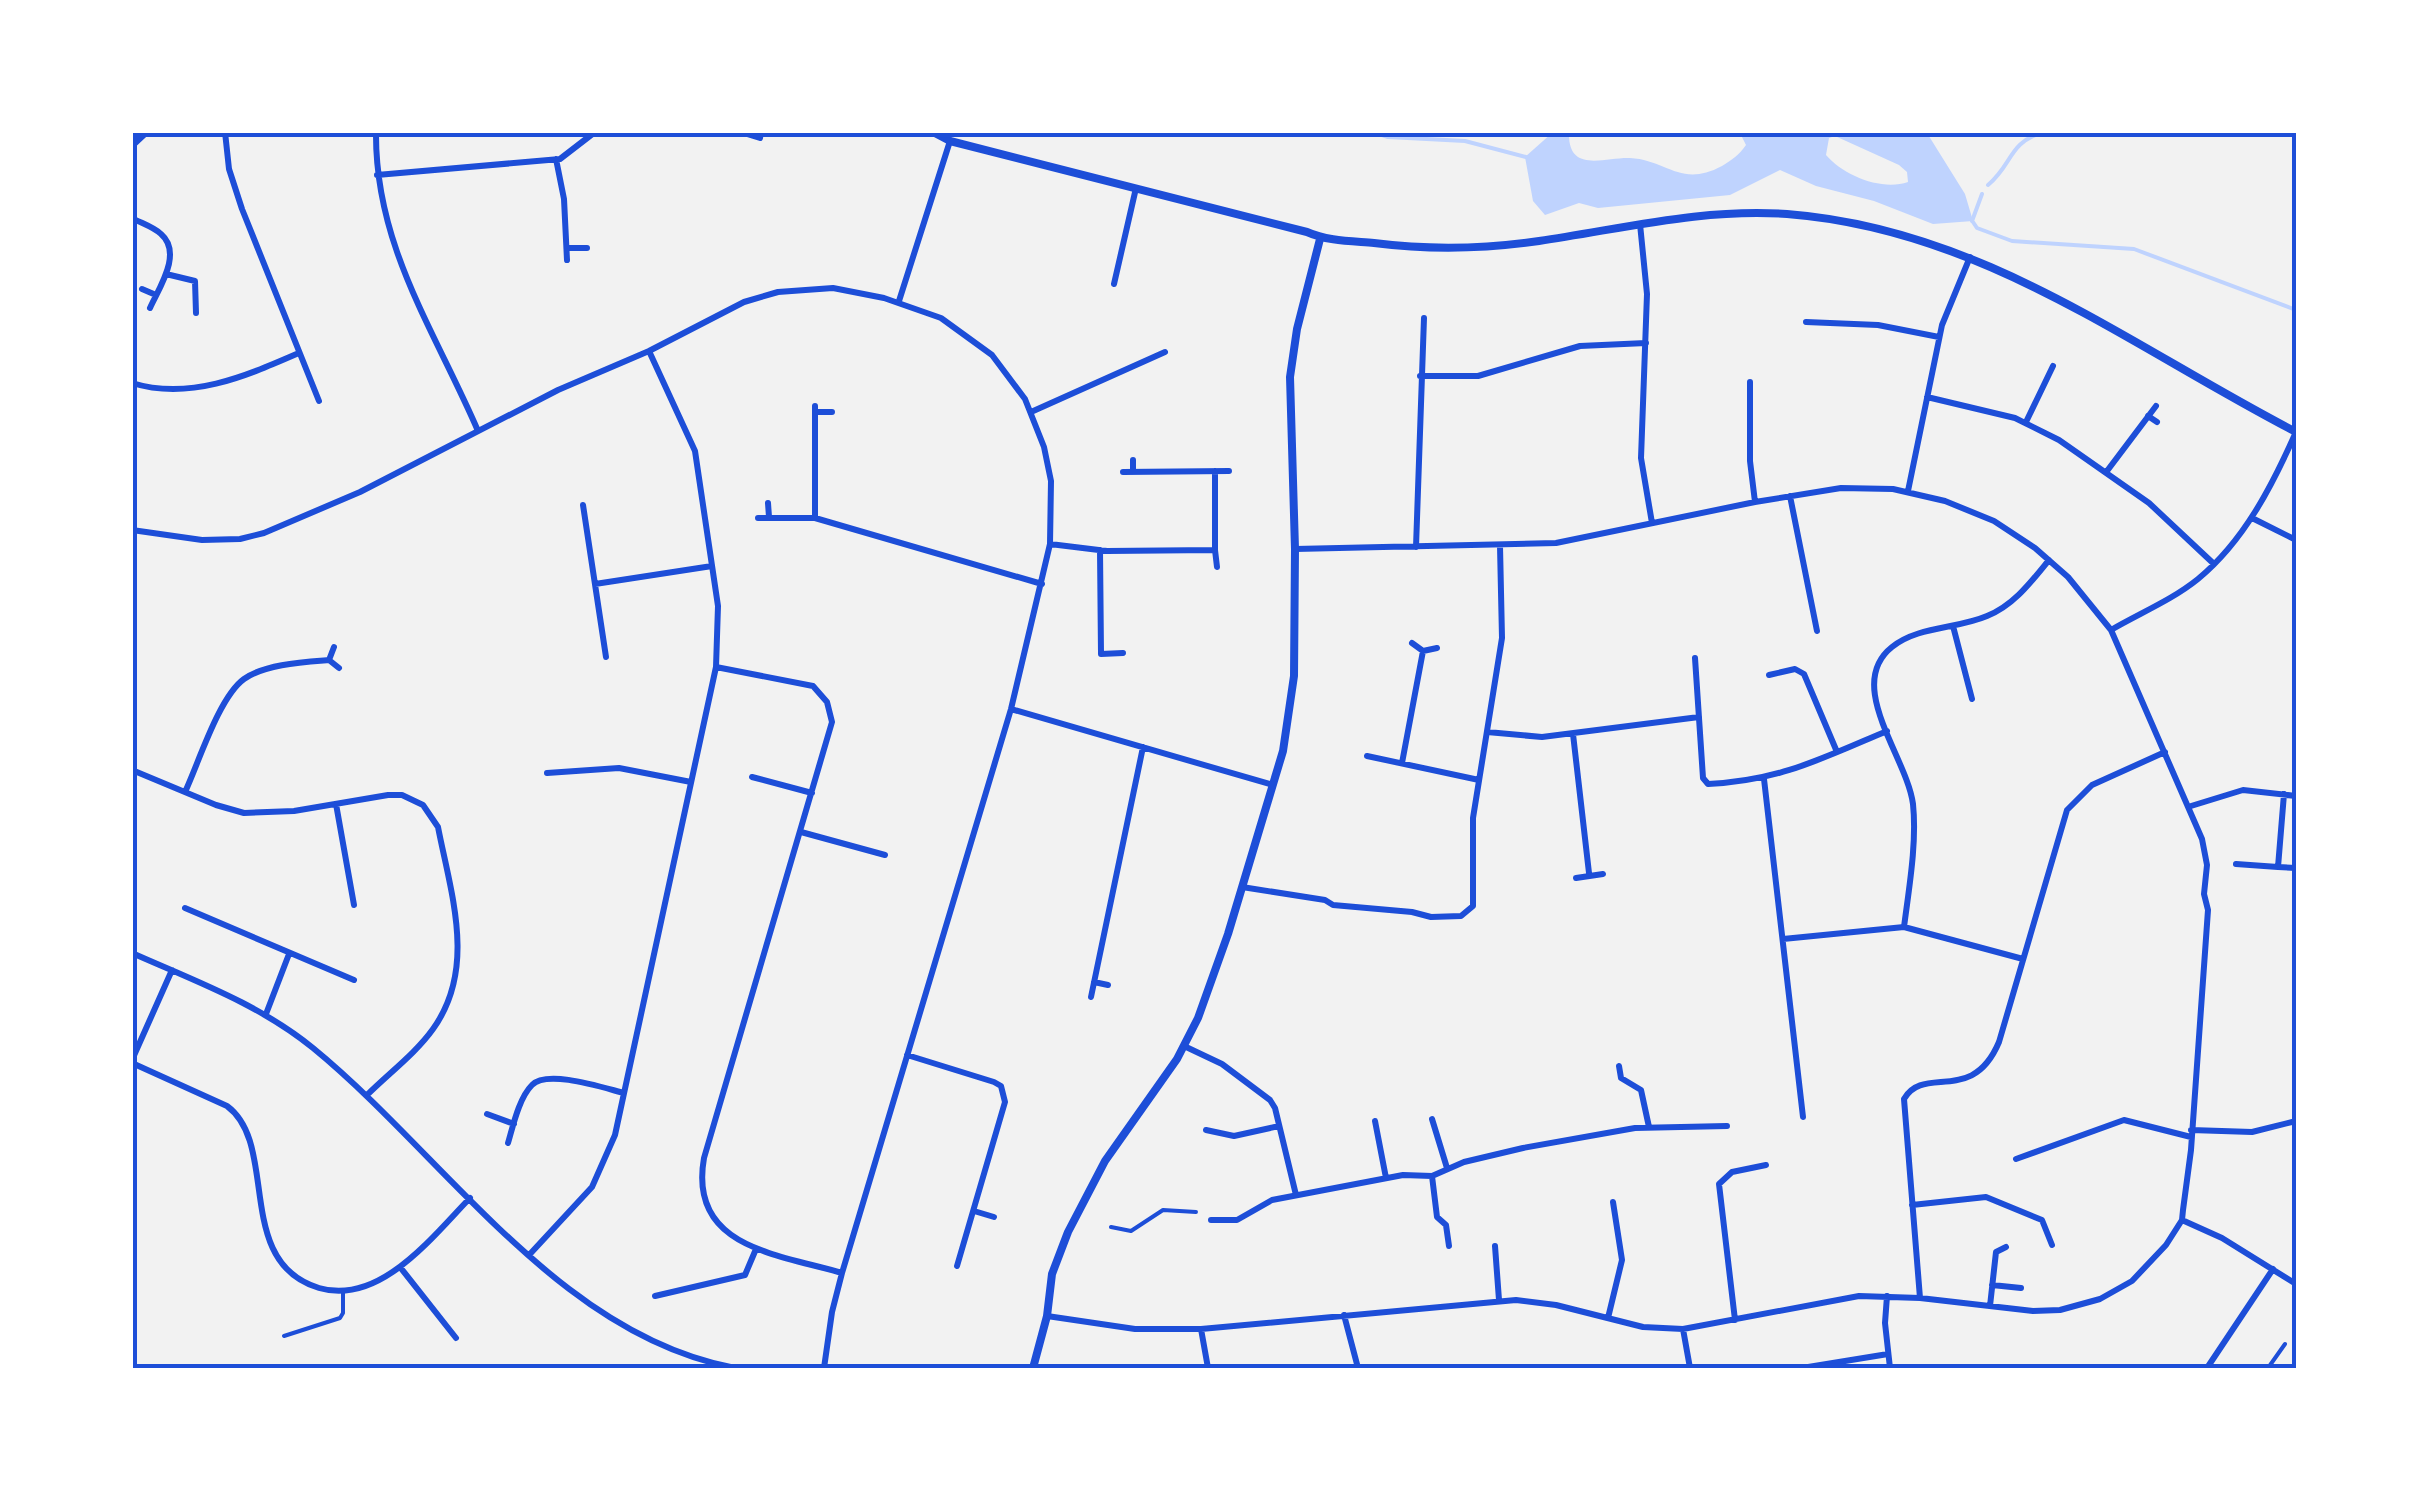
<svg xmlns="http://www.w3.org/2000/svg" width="2429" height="1501" viewBox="0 0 2429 1501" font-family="Spectral,serif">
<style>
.water{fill:#bfd3fe;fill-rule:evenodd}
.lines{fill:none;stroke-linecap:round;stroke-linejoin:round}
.stream{stroke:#bfd3fe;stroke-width:4}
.service{stroke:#1d4ed8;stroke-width:4}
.minor{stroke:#1d4ed8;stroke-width:6}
.tertiary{stroke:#1d4ed8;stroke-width:8}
.neatline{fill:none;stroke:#1d4ed8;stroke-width:4}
</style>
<rect width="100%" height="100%" fill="#f2f2f2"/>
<path class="water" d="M1552,133h17c-1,41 36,24 61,25 37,2 51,30 92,8 10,-6 17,-11 24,-21l-6,-12h187l38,61 8,27 -40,3 -59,-23 -58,-15 -36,-16 -50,25 -132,13 -19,-5 -34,12 -12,-14 -8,-44zM1835,136l64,29 8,7 1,10c-26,9 -64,-6 -82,-27l3,-17z"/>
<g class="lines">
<path class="stream" d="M1373,132l15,5 77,4 61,16
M1988,185c25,-21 20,-42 55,-53
M1972,221l10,-27
M1973,222l4,6 35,13 122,8 162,61"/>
<path class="service" d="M1111,1227l20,4 32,-21 33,2
M284,1336l56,-18 3,-5v-22
M2268,1368l17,-24"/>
<path class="minor" d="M225,132l4,37 13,40 77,192
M376,132c-1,114 59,199 102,299
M747,134l13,4 1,-6
M132,146l15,-14
M556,159l8,40 3,61
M377,175l183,-16 35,-27
M132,218c9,5 22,9 29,16 22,19 -2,54 -11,74
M1640,224l7,70 -6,164 11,65
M567,248h20
M166,274l29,7 1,32
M1114,284l22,-96
M142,289l14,6
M899,301l51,-160
M1806,322l72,3 61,12
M1420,376h58l102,-30 66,-3
M1750,382v79l5,41
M132,383c58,18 114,-7 167,-30
M1927,397l88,21 44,22 90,63 65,61
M815,412h17
M1031,412l134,-60
M2148,416l9,6
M2026,422l27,-56
M2107,471l49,-65
M1123,472l106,-1
M1133,472v-12
M1908,491l34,-166 28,-68
M1790,496l27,135
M768,503l1,14
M583,505l23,152
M758,518h57l227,66
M815,518v-112
M2252,518l44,22
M132,530l70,10 38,-1 24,-6 96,-41 198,-102 91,-39 95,-49 34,-10 55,-4 51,10 57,20 51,37 33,44 19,48 7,34 -1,63 -39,165 -169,564 -10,39 -8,56
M1050,544l57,7 108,-1v-79
M1416,547l8,-229
M1100,550l1,104 22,-1
M1215,550l2,17
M595,584l117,-18
M1953,626l19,73
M2111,630c29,-17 61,-30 87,-51 46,-38 74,-93 98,-147
M1412,643l11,8 14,-3
M334,647l-5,13 10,8
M1695,658l8,120 5,6c71,-3 115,-26 179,-53
M716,667l97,19 14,16 5,20 -128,436c-16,90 74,96 138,115
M1769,675l26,-6 9,5 33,78
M1011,709l262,76
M1487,732l55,5 157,-20
M1573,734l16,139
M1367,756l112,24
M1402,763l21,-112
M132,770l84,35 28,8 50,-2 94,-16h14l21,10 15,22c13,67 39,141 -5,202 -17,24 -45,45 -66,66
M547,773l72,-5 72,14
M752,777l60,16
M1764,779l39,338
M185,792c14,-30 34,-95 59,-113 21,-15 60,-17 85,-19
M2284,794l-6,73 18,1
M336,804l18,101
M2191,806l52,-16 53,6
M801,832l84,23
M2236,864l42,3
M1576,878l27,-4
M1242,887l83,13 8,5 79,7 19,5 30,-1 12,-10v-88l29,-180 -2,-92
M185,908l169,72
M1904,927c5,-39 13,-84 9,-123 -6,-47 -69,-119 -21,-157 26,-21 65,-18 95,-31 27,-11 44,-34 62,-56
M1783,939l121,-12 119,32
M132,953c63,28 127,51 181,95 132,108 245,287 422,320
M1094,982l14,3
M1091,997l52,-250
M266,1014l23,-60
M1184,1046l38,18 48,36 5,8 21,87
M907,1055l87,27 7,4 4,16 -48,164
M132,1060l40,-90
M132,1063l95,43c53,39 6,156 92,182 61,18 114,-52 151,-90
M1619,1066l2,12 20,12 8,37
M487,1114l27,10
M1432,1119l15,49
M1375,1121l11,57
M1206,1130l28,6 45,-10
M2191,1130l61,2 44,-11
M508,1143c5,-17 11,-45 24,-58 15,-16 72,3 92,8
M2016,1159l108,-39 67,17
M1432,1176l5,41 9,8 3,21
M1912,1205l74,-8 56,23 10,25
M974,1211l20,6
M1211,1220h26l35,-20 131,-25 29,1 32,-14 59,-14 112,-20 92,-2
M2182,1220l40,18 74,46
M1495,1246l4,54
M530,1254l62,-67 23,-52 101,-468 2,-61 -23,-155 -46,-100
M400,1267l56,71
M1992,1285l29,3
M655,1296l90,-21 11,-26
M1887,1296l-2,27 5,45
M1920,1298l-16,-199c20,-35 68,7 95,-57l68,-232 25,-25 73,-33
M1990,1306l6,-54 10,-5
M1344,1315l14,53
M1047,1316l88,13h66l315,-29 40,5 87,22 40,2 176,-33 61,2 113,13 27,-1 40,-11 32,-18 34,-36 16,-25 1,-10 8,-60 17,-240 -4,-16 3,-29 -5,-26 -91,-209 -43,-53 -33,-29 -41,-27 -49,-20 -52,-12 -52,-1 -86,14 -199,41 -261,6
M1608,1318l14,-58 -9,-58
M1735,1320l-16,-136 13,-12 34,-7
M1201,1329l7,39
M1683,1329l7,39
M1802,1368l86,-14
M2207,1368l66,-99"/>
<path class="tertiary" d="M933,132l17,9 357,91c20,9 45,9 67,11 55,7 110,6 165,-2 83,-12 163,-33 248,-27 195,15 341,131 509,218
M1033,1368l14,-52 5,-42 16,-42 37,-71 72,-102 21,-41 30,-84 55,-183 11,-75 1,-127 -5,-172 7,-48 23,-90"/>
</g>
<rect width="2429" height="1501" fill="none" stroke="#ffffff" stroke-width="270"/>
<rect x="135" y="135" width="2159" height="1231" class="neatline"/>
</svg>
